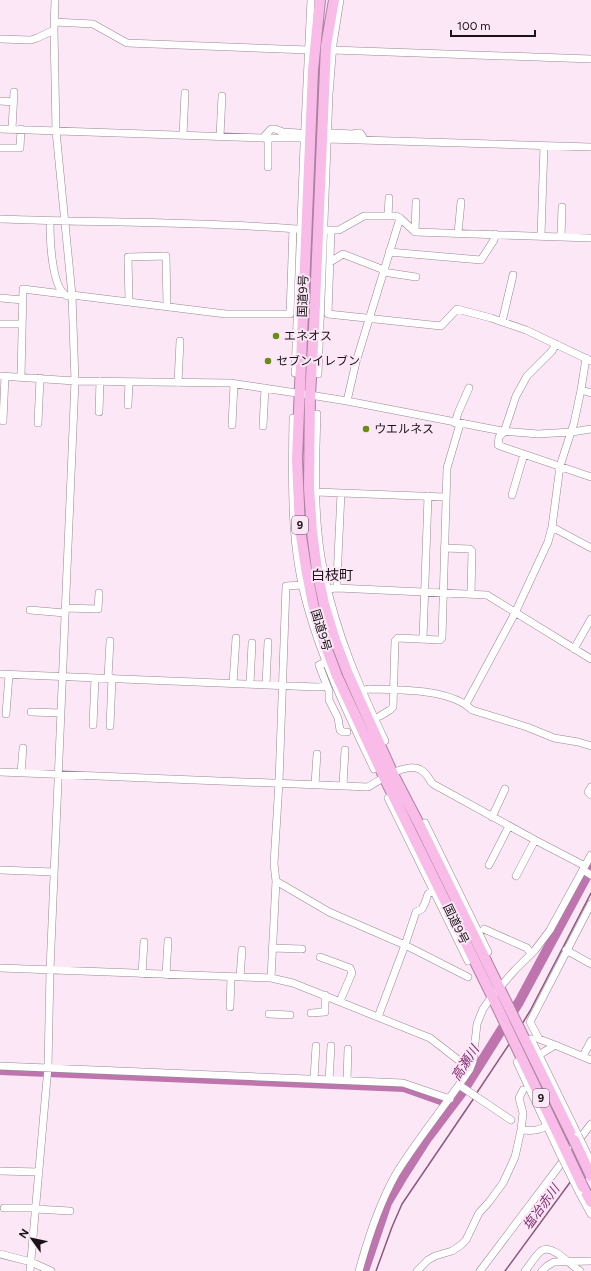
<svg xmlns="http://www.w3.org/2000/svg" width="591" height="1271" viewBox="0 0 591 1271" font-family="Figtree,'Noto Sans JP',sans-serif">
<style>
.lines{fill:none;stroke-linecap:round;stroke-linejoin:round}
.stream{stroke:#8d5880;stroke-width:1.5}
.river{stroke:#be75ad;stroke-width:10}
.minor-casing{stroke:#998794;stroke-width:8}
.highway-casing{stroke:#ab81a0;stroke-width:12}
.minor{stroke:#fff;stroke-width:7}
.highway{stroke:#f9bce9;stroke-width:10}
.minor-bridge-casing{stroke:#998794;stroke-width:8;stroke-linecap:butt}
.highway-bridge-casing{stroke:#ab81a0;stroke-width:12;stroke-linecap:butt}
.minor-bridge{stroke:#fff;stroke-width:7}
.highway-bridge{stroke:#f9bce9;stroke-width:10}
.poi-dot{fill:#698c14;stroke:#fbe7f5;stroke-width:1.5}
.labels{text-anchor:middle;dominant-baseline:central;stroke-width:4;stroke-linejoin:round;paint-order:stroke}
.shield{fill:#fbe7f5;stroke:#5e535a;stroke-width:1}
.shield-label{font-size:11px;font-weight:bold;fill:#1a1318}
.street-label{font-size:12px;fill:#1a1318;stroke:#fbe7f5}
.poi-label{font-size:12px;fill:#1a1318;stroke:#fbe7f5;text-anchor:start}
.water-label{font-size:13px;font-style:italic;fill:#852e74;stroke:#fbe7f5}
.quarter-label{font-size:14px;fill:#1a1318;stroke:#fbe7f5}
</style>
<rect width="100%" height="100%" fill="#fbe7f5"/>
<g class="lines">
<path class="stream" d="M522,1024l8,-13 61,-118
M476,1094l34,-51
M376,1271l16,-44 10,-23 72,-106
M505,1271l66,-90"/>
<path class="river" d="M0,1070l404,17 48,17
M364,1271l23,-68 16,-27 23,-36 37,-49 56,-89 72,-134"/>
<defs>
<path id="minor" d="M54,22l39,2 34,19 182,7
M0,39l31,1 6,-2 17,-8
M332,50l259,9
M0,101l13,1
M0,129l263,9h41
M12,129l2,-37
M332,133l21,1 4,-1h3l3,4v3
M183,135l2,-42
M220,136l2,-40
M263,138l8,-9h4l8,3 16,1
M327,139l264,8
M0,148h20l1,-19
M268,167v-29
M388,216l1,-18
M0,219c98,4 197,2 296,10
M50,221c0,16 1,67 17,75l5,-1 154,19h64l3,-85
M327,230h12l25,-14h32l4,2 15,14 176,6
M331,230l-3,84 113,12 16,-17 34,9 35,12 65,31
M415,232l1,-30
M458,233l3,-31
M541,236l3,-90
M561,237l1,-30
M389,252l92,8 13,-20 1,-6
M330,262l13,-8 41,16
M383,272l33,5
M0,298l23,2
M129,302l-1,-45 38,-1 1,50
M502,322l11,-47
M0,324h22
M556,344l-4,7 -25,25 -11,20 -12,36 -5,5 -1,8 5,2 88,30
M295,373l9,-227 7,-146
M318,374l11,-280 4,-50 7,-44
M0,376l75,5 155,2 80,12 37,6 155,30 36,3 34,-2 19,-3
M21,377l2,-88 40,5
M178,383l2,-42
M581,390l10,3
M347,401l9,-39 44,-144
M128,405l1,-23
M99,412l1,-31
M317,414c-2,55 -4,111 8,164 12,58 35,110 60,163
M293,418c-1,64 -3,129 15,190 16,57 41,108 66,161
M3,421l2,-45
M38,423l2,-45
M455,423l3,-10 11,-25
M232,425l2,-41
M263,426l2,-38
M316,492l129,5
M512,495l12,-41
M552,527l39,21
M444,548l26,1 2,2 -1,43
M337,588v-9l4,-86
M327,589l10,-1 150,7 104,64
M65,608l33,1 1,-16
M30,610l35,3
M423,639l5,-143
M574,649l17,-30
M326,662l-7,3 10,26v9l9,18 2,12 3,2h4
M0,674l318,13 9,-1
M108,678l2,-37
M233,683l3,-45
M250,684l2,-41
M266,684l2,-42
M362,691l6,-2c29,1 82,-1 104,21l55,17 27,11 24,4 13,4
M466,704l49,-91 33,-71 4,-15 8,-61 14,-43 7,-33 5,-32
M31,712l30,1
M6,714l3,-39
M380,716l10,-6 3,-3 2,-66 3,-3 42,2 2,-2 5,-170 13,-44
M93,725l2,-47
M110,726l2,-48
M0,772l368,15c12,-7 40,-26 53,-17 6,3 8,10 12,14l102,56 50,26
M21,773l2,-25
M315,784l2,-30
M343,785l2,-35
M591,787l-3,5 3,3
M388,798l80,163
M492,817l13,-28
M425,823l63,129
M489,865l20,-39
M0,870l54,2
M583,870l8,5
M516,876l19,-36
M276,881l53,31 76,33 -27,72
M433,891l-5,3 -3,9 -3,6 -6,3 -11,33 63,32
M484,929l43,19 4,6
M272,948l30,1
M566,950l25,14
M320,957l30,11 2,5 -12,28
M0,968l271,10 22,5 137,55 40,31
M142,974l2,-32
M166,975l2,-34
M240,977l2,-27
M271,978l5,-97 -2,-17 5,-82 7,-196 17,-1
M230,1007l1,-30
M311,1013l14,-1v-17
M269,1014l21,1
M531,1039l47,96
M555,1045l-16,-6 -9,-17 61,-118
M539,1055l16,-10 36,15
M583,1056l8,-15
M517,1062l44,94
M0,1066l403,17 47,16
M314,1079l2,-33
M329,1080l2,-34
M347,1080l1,-31
M459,1085l52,35
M521,1130c11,1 18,1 27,-5
M0,1171l39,1
M579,1192l12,22
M4,1208h31
M35,1209l35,2
M0,1254l31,8 20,9
M30,1271l18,-204 2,-97 25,-589 -3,-86 -16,-164 -2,-101 1,-30
M359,1271c9,-33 20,-67 37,-97 22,-36 50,-69 74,-105l3,-8 4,-37 6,-15 9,-13 23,-26 20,-20 15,-20 41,-75
M417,1271l11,-11 7,-4 17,-5 9,-6 5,-5 13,-27 10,-11 14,-19 12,-26 6,-27 2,-17 -4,-15 4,-8
M480,1271l111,-147
M525,1271c5,-6 10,-15 16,-20 11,-8 29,14 39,20
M542,1271l5,-5 7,-4 37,-1"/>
<path id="highway" d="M320,0l-7,70 -16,389 3,70 6,39 7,36 10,35 14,37 47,101 108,219 74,155
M334,0l-8,46 -12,282 -4,67 -1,93 3,44 5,38 7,34 11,36 13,34 45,100 27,52 154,314
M583,1187l8,15"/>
</defs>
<use href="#minor" class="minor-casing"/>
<use href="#highway" class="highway-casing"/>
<use href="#minor" class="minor"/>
<use href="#highway" class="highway"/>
<defs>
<path id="minor-bridge" d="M578,1135l13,27
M561,1156l18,36"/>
<path id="highway-bridge" d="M574,1140l17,36
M566,1151l17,36"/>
</defs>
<use href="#minor-bridge" class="minor-bridge-casing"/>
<use href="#highway-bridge" class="highway-bridge-casing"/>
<use href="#minor-bridge" class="minor-bridge"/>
<use href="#highway-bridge" class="highway-bridge"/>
</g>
<g class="poi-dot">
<circle cx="276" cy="336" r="4"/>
<circle cx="268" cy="361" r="4"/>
<circle cx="366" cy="429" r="4"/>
</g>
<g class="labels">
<g class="shield">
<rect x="292" y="516" width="16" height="18" rx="3"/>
<rect x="533" y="1089" width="16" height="18" rx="3"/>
</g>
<g class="shield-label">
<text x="300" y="525">9</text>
<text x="541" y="1098">9</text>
</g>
<g class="street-label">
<text transform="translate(303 296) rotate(-88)">国道9号</text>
<text transform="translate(321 630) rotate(73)">国道9号</text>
<text transform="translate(456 924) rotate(64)">国道9号</text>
</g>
<g class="poi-label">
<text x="284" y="336">エネオス</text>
<text x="276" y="361">セブンイレブン</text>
<text x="374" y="429">ウエルネス</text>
</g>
<g class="water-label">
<text transform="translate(465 1063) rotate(-57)">高瀬川</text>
<text transform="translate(541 1207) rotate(-54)">塩冶赤川</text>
</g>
<g class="quarter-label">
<text x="332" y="575">白枝町</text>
</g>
</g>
<g transform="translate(32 1239) rotate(303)" stroke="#fbe7f5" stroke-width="3" paint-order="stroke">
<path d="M0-3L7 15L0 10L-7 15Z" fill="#1a1318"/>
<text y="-6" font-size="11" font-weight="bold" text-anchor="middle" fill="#1a1318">N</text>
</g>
<path d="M451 30v6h84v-6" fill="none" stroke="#1a1318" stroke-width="2"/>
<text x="457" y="30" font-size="12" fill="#1a1318" stroke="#fbe7f5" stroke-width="3" paint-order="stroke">100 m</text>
</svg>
